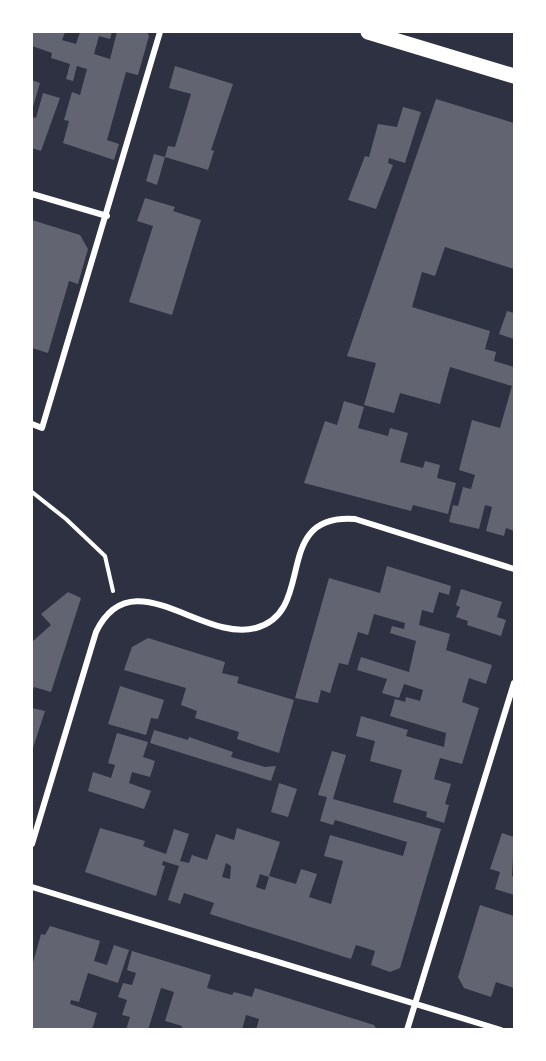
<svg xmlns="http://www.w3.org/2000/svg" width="546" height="1061" viewBox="0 0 546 1061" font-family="Helvetica,sans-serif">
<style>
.building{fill:#626471;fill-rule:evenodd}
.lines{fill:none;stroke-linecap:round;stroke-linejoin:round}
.path{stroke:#fff;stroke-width:4}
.minor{stroke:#fff;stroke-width:6}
.primary{stroke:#fff;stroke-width:15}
</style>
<rect width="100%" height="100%" fill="#2d3142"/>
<path class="building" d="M32,32h33l-3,8 14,4 4,-12h32l-2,7 -11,-3 -5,18 16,5 7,-27h30l2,4 -11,39 -12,-3 -19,68 12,4 -5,16 -51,-17 6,-22 -5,-1 8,-28 8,3 7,-26 -10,-3 -4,15 -7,-2 4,-15 -19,-6 1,-5 -20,-7z
M175,66l58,18 -22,66 3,1 -6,19 -43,-13 3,-11 7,1 16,-53 -22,-6z
M32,80l8,3 -8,27z
M43,93l17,5 -19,53 -9,-3v-31l4,1z
M436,99l78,24v146l-69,-22 -10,29 -13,-4 -10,35 78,24 -5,18 11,3 -2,9 20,6v164l-8,-3 -2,8 -18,-5 6,-24 -7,-2 -6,24 -30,-7 4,-17 5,1 5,-19 8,2 4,-14 -16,-5 13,-50 28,8 12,-42 -62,-19 -10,37 -40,-11 -6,20 -30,-8 12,-42 -29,-7z
M403,107l18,5 -16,51 -16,-5 -1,5 5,2 -17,44 -28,-9 17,-44 4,1 9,-33 19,3z
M154,154l11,3 -8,28 -11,-4z
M145,198l30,9 -2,4 28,9 -29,95 -43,-13 24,-76 -16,-5z
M32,220l48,15 8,14 -10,35 -9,-3 -21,72 -16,-5z
M507,311l7,2v26l-15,-5z
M344,401l20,6 -6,21 30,8 2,-8 18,5 -8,29 23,6 2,-7 15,4 -3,13 19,5 -8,31 -35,-9 -2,6 -107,-28 21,-62 12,4z
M387,566l64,20 -2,9 -10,-3 -6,21 -11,-3 -3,15 31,9 -4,16 46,15 -6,19 -17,-6 -7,24 17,6 -17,56 -22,-6 -6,21 17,5 -6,20 4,1 -5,18 -18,-6 1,-5 -34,-10 9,-32 -32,-9 5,-20 -19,-5 5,-20 47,14 -2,6 38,11 2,-14 -56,-17 5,-17 10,3 1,-5 14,4 3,-11 -19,-6 -5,14 -17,-5 5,-14 -30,-9 4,-13 48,15 7,-31 -26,-8 2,-7 12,3 1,-6 -31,-9 -6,21 -10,-3 -10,33 -9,-2 -9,30 -9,-3 -3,13 -23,-5 34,-120 51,15z
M461,589l41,13 -5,15 9,3 -5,16 -34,-11 1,-4 -12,-4 4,-10 -4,-2z
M68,592l13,6 -30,94 -17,-5 -2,5v-50l19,-17 -10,-11z
M148,638l77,24 -3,11 17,4 -2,6 57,17 -15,53 -42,-14 2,-7 -44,-14 2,-7 -16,-6 5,-17 -62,-18 8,-23z
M120,686l44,14 -6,19 -7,-1 -5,17 -38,-11z
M32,708l13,3 -13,40z
M154,730l34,10 1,-3 44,15 -2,5 34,10 11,-1 -5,15 -121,-38z
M117,733l31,9 -5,15 12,4 -5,16 -18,-5 -3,11 22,8 -7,18 -56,-18 5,-19 18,6 4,-13 -7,-2z
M332,751l14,4 -13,44 108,30 -41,139 -10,4 -19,-7 4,-14 -19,-6 -5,14 -141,-45 4,-11 -30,-10 -4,11 -12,-4 11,-34 -16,-5 -1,4 3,1 -9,30 -71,-24 15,-44 45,13 -2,5 23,8 8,-25 15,5 -9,27 9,2 3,-8 15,5 9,-26 18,6 3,-12 43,14 -11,34 27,8 5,-15 16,5 -8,23 22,7 12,-43 -19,-5 6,-21 73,21 4,-14 -72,-22 -2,5 -13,-4 7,-24 -9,-2zM226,863l5,3 -1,13 -8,-2zM260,874l9,3 -4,13 -9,-3z
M279,783l18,6 -9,28 -17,-5z
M502,833l12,4 -2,39 2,1v18l-19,-6 5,-17 -10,-3z
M480,905l34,11v72l-18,-6 -5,15 -27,-9 -6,-11z
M50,926l50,15 -6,20 13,4 7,-20 15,5 -11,33 -30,-10 -9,29 -8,-2 -1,4 27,9 -5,17h-60v-64l9,-32 4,1z
M132,951l79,24 -4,13 25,7 2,-3 18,5 3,-9 119,37 3,5h-121l3,-11 -13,-4 -4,15h-61l1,-4 -17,-5 9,-29 -13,-4 -13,42h-22l4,-13 -8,-2 5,-15 -9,-3 5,-14 9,2 4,-12 -9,-3z"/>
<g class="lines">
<path class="path" d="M32,492l34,27 39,37 8,35"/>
<path class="minor" d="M32,194l75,22
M32,424l10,4 118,-396
M32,844l64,-212c36,-74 106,11 160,-4 62,-17 14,-115 99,-109l159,50
M32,887l469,143
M407,1030l107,-347"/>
<path class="primary" d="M368,32l146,44"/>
</g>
<rect width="546" height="1061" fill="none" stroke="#ffffff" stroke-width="66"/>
</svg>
